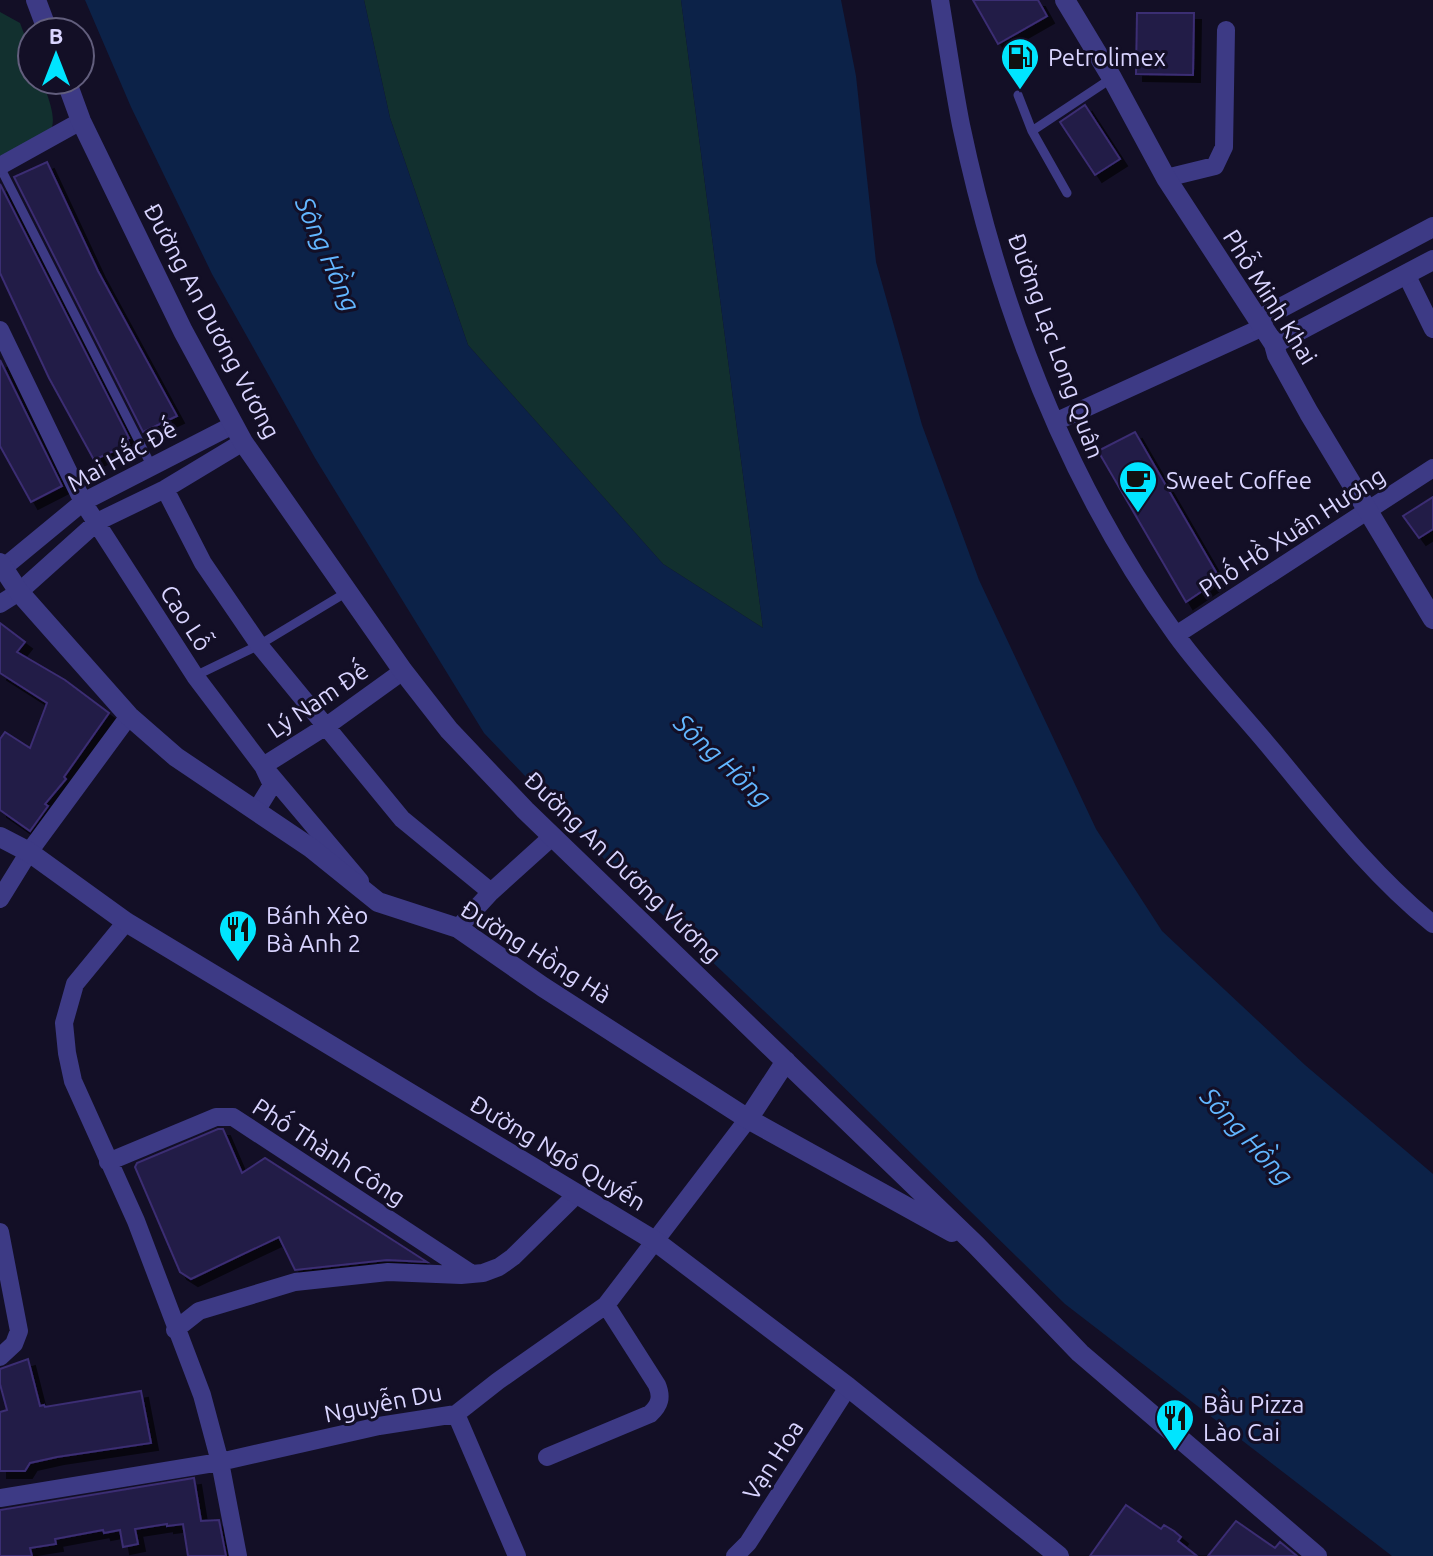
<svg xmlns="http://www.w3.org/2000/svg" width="1433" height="1556" viewBox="0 0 1433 1556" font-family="Ubuntu,sans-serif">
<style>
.green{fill:#12302f}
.water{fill:#0c2248}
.building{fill:#241b47;stroke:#3b2d73;stroke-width:2;filter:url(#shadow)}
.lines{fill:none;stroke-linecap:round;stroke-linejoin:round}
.service{stroke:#3d3a85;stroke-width:9}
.minor{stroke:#3d3a85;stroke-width:18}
.tertiary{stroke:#3d3a85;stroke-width:20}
.labels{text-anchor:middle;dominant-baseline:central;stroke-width:6;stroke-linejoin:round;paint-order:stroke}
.poi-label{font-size:24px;fill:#d9d4ff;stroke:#130f26;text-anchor:start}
.street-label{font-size:24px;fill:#d9d4ff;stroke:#130f26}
.water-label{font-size:26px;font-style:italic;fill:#62b6ff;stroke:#130f26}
</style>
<defs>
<filter id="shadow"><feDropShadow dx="7" dy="7" stdDeviation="0" flood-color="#0009"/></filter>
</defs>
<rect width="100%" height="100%" fill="#130f26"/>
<path class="green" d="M364,0h317l82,628 -100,-64 -195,-219 -78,-227z
M0,12l20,11 12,32v25h10c22,58 12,56 -42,76z"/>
<path class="water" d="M85,0h279l26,118 78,227 195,219 100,64 -82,-628h160l15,76 20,186 46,163 57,155 117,249 66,102 143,134 128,109v382h-41l-327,-252 -246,-241 -210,-199 -125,-131 -169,-275 -103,-184 -81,-167z"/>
<path class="building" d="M973,0h65l9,16 -49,28z
M1137,13h57l-1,62 -57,-1z
M1085,105l35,54 -25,16 -35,-53z
M47,162l51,109 79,145 -34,16 -129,-255z
M0,184l129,254 -2,1 2,5 -35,16 -45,-82 -49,-105z
M0,360l62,126 -31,16 -31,-56z
M1135,432l85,147 -34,23 -88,-151z
M1433,497v32l-14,9 -16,-22z
M0,623l25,19 -8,10 48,28 44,33 -45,64 2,2 -21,25 3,2 -18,25 -30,-21v-71l5,-7 25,16 17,-45 -47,-30z
M218,1129h5l19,44 23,-15 162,104 -40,-2 -92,10 -16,-33 -88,42 -11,-7 -45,-105 2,-4z
M28,1359l12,47 4,-1 1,2 96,-16 10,52 -94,14 -27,6 -5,8h-25v-59l7,-2 -7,-26v-15z
M194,1478l7,43 18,-1 7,36h-38l-5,-32 -16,2v-2l-32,5 3,15 -15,3 -3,-17 -16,3 -1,-3 -48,9 1,5 -26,4 2,8h-32v-46z
M1126,1505l35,24 3,-4 10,6 7,6 -3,4 19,15h-107z
M1236,1521l39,27 5,-6 17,14h-89z"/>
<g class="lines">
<path class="service" d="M1018,95l14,36 35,62
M1032,131l80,-53
M0,167l151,298
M195,676l64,-31 88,-53"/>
<path class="minor" d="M940,0c7,42 13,84 21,125 38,181 106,359 215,510 29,40 65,77 97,116 50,60 99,124 160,173
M0,166l81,-45
M1166,178l49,-12 9,-19 2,-117
M1406,274l27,55
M0,330l83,172 112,174 68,90 97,115
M1055,422l208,-95
M165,489l38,74 56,82 143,174 89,73
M3,568l80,-66 150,-77
M0,604l19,-12 78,-70 68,-33 78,-47
M1176,635l257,-167
M256,811l16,-26 -9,-19 65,-41 75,-54
M0,899l29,-47 100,-136
M126,922l-51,62 -11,39 3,30 6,28 63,140 66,174 18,67 18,94
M458,928l33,-36 62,-56
M108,1162l108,-45h17l239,157
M0,1232l19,99 -5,13 -14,13
M175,1330l24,-19 96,-29 93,-10 73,3 22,-2 16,-6 14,-10 63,-62
M456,1414l61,142
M547,1457l103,-43c10,-9 12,-17 7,-29l-51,-80
M0,1498l220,-36 159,-36 77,-12 42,-33 108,-76 142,-186
M735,1556l13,-13 100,-156"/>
<path class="tertiary" d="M36,0l12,32
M1065,0l47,78 54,100 108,166 3,11 32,58 124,206
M66,80l15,41 102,210 60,111 160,229 46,59 76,80 451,435 104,108 237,203
M1258,320l175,-93
M1274,344l159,-84
M0,563l19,29 110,124 47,41 135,91 67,54 80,26 85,59 205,132 204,113
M0,837l29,15 97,70 529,319 193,146 211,169
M748,1119l38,-58"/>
</g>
<defs>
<symbol id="fuel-pin" viewBox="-11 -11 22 30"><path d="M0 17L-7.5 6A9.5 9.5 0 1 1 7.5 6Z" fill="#00e5ff" stroke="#130f26"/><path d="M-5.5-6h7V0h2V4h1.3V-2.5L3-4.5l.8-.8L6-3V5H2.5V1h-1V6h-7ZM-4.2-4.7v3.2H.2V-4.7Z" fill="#111"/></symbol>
<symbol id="cafe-pin" viewBox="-11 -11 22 30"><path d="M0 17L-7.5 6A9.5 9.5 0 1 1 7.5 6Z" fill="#00e5ff" stroke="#130f26"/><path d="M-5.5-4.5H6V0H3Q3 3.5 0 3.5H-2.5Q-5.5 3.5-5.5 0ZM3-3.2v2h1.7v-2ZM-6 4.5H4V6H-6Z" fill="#111"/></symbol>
<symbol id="restaurant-pin" viewBox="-11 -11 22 30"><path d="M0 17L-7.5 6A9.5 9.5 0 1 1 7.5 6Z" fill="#00e5ff" stroke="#130f26"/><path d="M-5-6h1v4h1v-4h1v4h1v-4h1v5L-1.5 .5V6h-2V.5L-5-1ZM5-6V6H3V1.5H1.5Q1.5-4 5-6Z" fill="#111"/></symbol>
</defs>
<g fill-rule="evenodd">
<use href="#fuel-pin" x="998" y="35" width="44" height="60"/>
<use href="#cafe-pin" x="1116" y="458" width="44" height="60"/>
<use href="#restaurant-pin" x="216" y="907" width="44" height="60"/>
<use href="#restaurant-pin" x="1153" y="1396" width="44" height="60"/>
</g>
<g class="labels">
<g class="poi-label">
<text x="1048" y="57">Petrolimex</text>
<text x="1166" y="480">Sweet Coffee</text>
<text x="266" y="915">Bánh Xèo<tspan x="266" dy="28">Bà Anh 2</tspan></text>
<text x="1203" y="1404">Bầu Pizza<tspan x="1203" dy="28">Lào Cai</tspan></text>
</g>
<g class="street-label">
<text transform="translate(1270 297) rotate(58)">Phỗ Minh Khai</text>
<text transform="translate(212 321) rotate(62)">Đường An Dương Vương</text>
<text transform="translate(1056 346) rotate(70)">Đường Lạc Long Quân</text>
<text transform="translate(122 456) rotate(-29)">Mai Hắc Đế</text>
<text transform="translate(1292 532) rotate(-33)">Phố Hồ Xuân Hương</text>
<text transform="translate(186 618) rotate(57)">Cao Lỗ</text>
<text transform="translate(318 700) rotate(-34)">Lý Nam Đế</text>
<text transform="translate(623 867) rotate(44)">Đường An Dương Vương</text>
<text transform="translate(536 952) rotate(32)">Đường Hồng Hà</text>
<text transform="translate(329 1152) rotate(33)">Phố Thành Công</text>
<text transform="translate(558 1153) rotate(31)">Đường Ngô Quyến</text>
<text transform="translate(383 1403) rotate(-11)">Nguyễn Du</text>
<text transform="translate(773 1460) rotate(-57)">Vạn Hoa</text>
</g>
<g class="water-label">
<text transform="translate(328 254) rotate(66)">Sông Hồng</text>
<text transform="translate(723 760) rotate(43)">Sông Hồng</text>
<text transform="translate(1247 1136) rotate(47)">Sông Hồng</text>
</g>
</g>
<g transform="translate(56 56)"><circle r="38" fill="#130f26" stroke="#625e7d" stroke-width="2"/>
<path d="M0-6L14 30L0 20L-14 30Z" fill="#00e5ff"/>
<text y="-12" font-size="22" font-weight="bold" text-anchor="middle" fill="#d9d4ff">B</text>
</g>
</svg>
